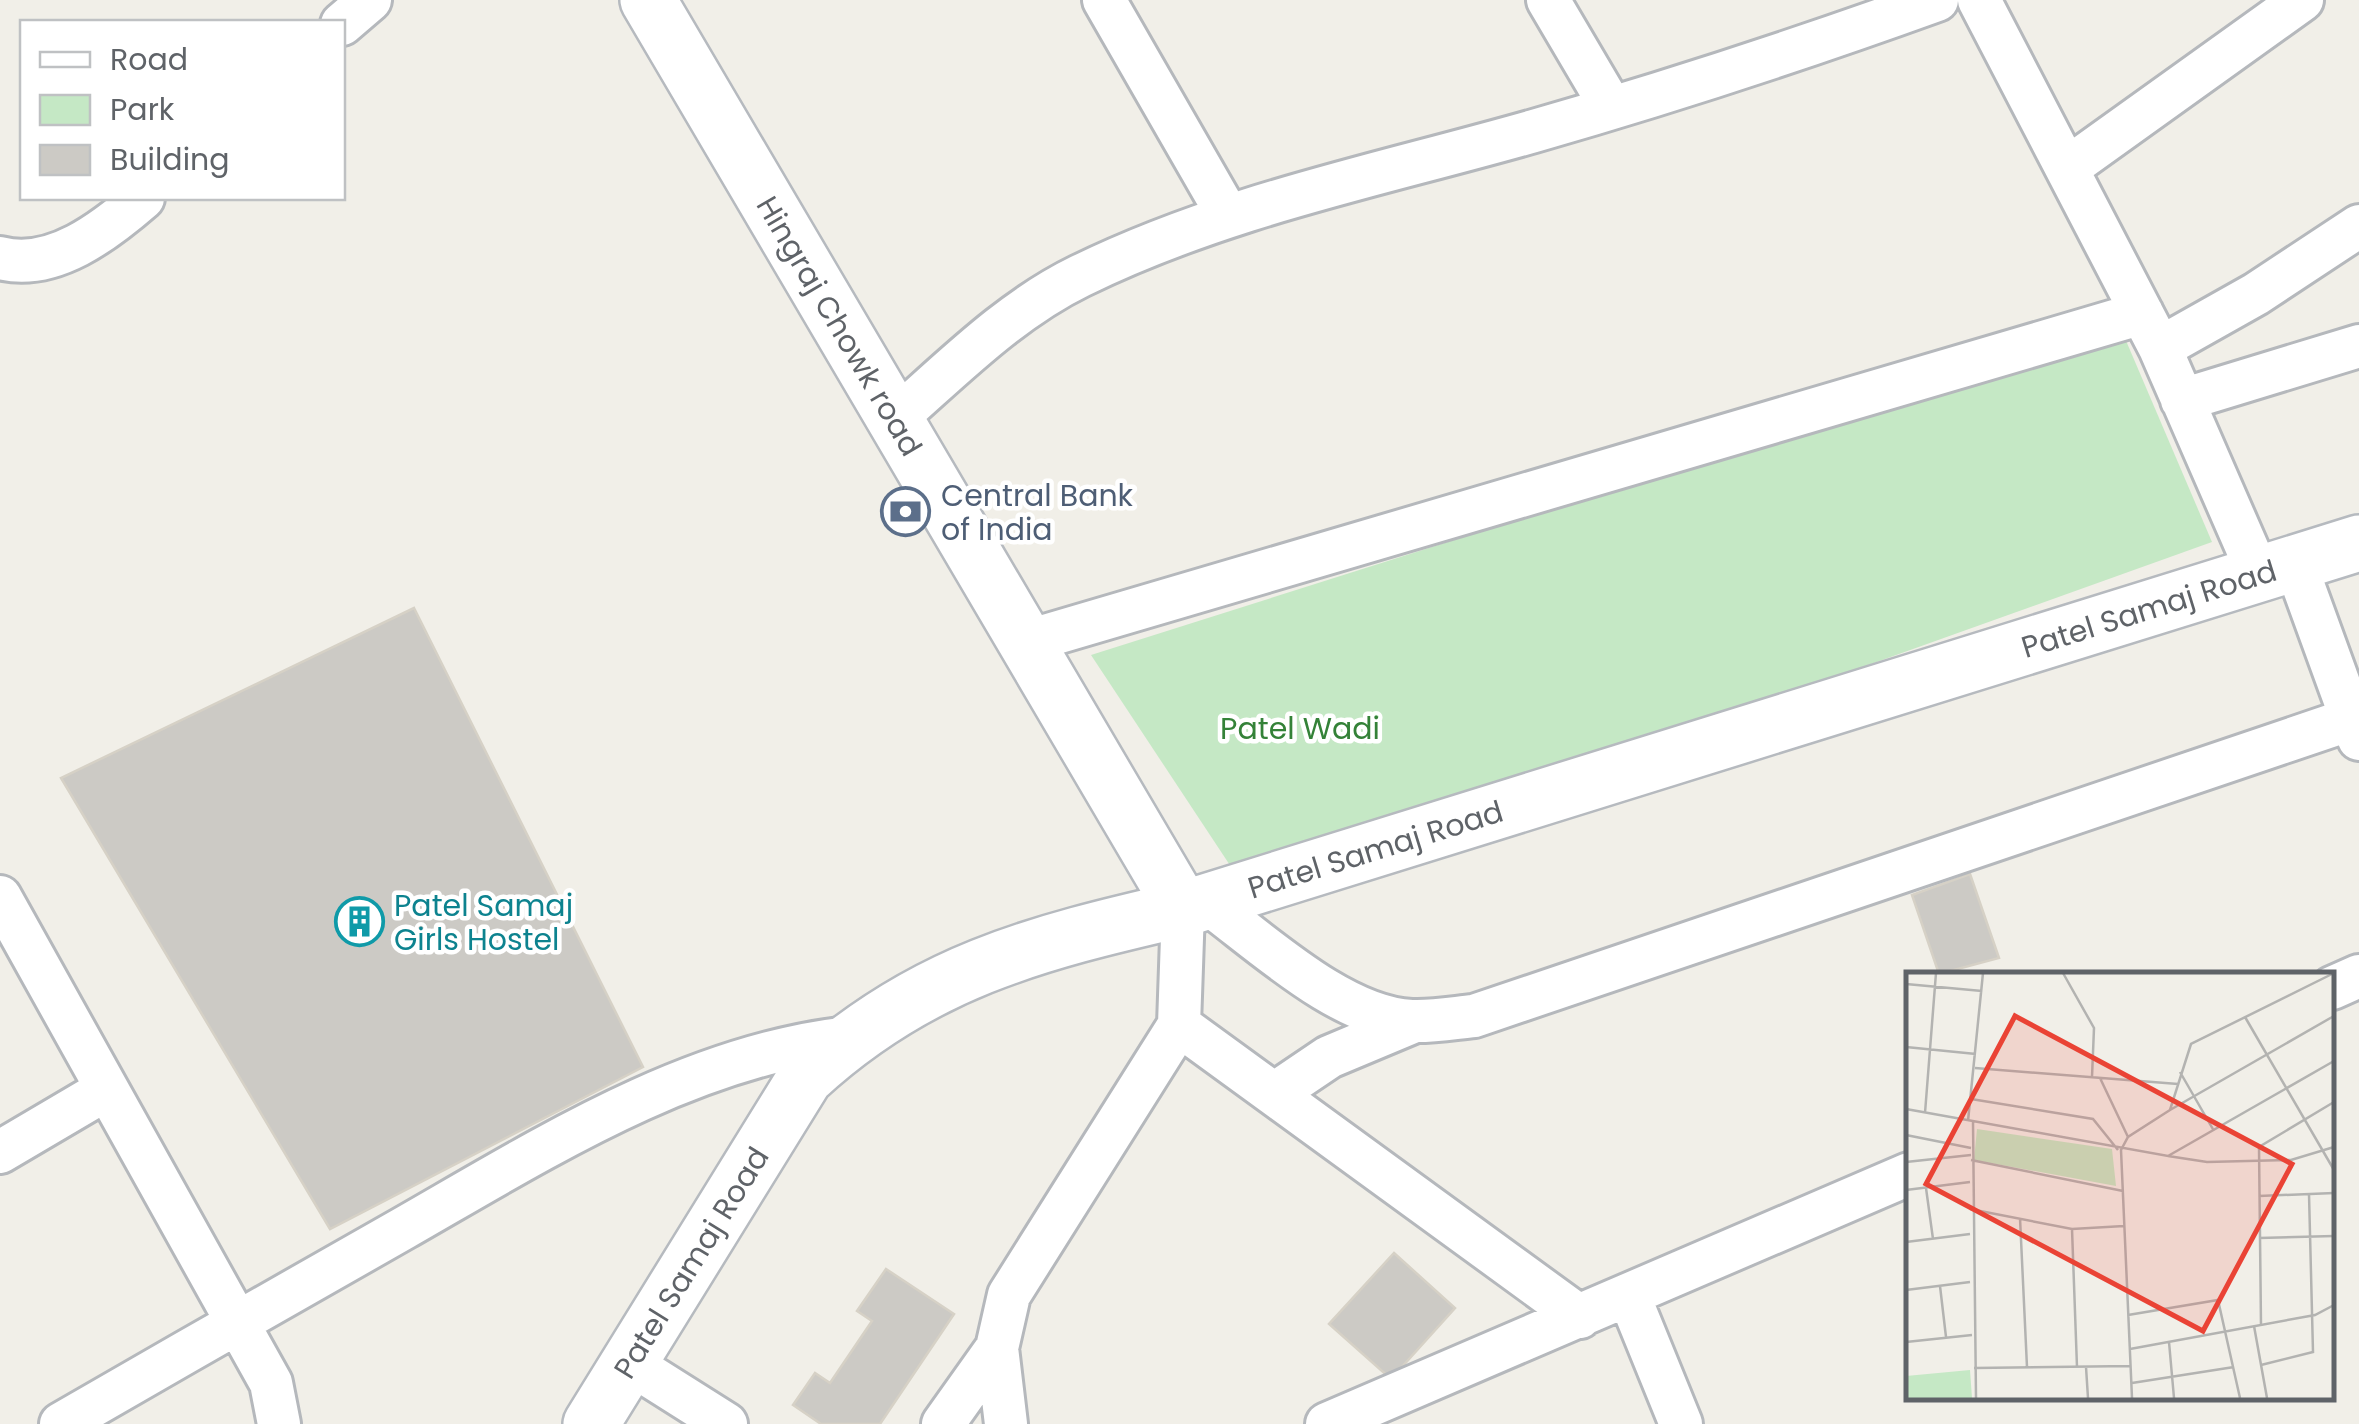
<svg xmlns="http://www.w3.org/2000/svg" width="2359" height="1424" viewBox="0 0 2359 1424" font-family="Poppins,sans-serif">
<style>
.green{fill:#c5e8c5}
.building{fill:#cccac5;stroke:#d6d1c6;stroke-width:2.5}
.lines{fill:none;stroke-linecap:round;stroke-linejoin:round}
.street-casing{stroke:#b5b8bc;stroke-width:48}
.secondary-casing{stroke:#b6babf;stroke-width:60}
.street{stroke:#fff;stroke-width:42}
.secondary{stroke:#fff;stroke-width:55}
.labels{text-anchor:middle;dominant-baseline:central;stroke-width:9;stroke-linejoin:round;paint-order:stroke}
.street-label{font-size:30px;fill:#5f6368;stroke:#fff}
.service-label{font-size:30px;fill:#4e5e75;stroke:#fff;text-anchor:start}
.park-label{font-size:30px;fill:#348238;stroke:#fff}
.culture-label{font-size:30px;fill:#0d838f;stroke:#fff;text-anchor:start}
.inset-road{fill:none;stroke:#b3b3b1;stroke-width:2.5}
.view{fill:#ea4335;fill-opacity:0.15;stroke:#ea4335;stroke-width:5}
.inset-edge{fill:none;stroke:#5f6368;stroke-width:5}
</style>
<rect width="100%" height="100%" fill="#f1efe8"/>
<path class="green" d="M2121,329l91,213 -967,346 -154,-233z"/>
<path class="building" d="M414,608l229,459 -313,162 -269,-451z
M1970,874l29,84 -60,16 -27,-79z
M1394,1253l61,55 -64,71 -62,-55z
M886,1269l68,45 -74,110h-59l-28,-19 22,-32 15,10 42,-62 -15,-10z"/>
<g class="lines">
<defs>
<path id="street" d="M1104,0l123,214
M1548,0l63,107
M1979,0l181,348 98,225
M342,24l28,-24
M2069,167l233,-167
M0,258c53,14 106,-28 143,-60
M2160,348l96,-54 103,-68
M2182,400l177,-54
M895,419c58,-51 115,-109 185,-143 145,-71 300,-101 454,-145 136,-39 270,-83 403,-131
M2295,563l64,176
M1025,642l1117,-329
M0,897l271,486 8,41
M1205,901c56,41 136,117 207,120 20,1 42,-3 62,-5l877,-297
M2332,988l27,-12
M1179,1025l401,292
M1274,1094l55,-37 86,-36
M0,1152l107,-63
M1629,1296l52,128
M631,1364l95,60
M61,1424c114,-66 228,-131 343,-196 138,-79 284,-172 444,-190
M943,1424l54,-76
M1006,1424l-9,-76 12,-53 170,-270 4,-116
M1327,1424l582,-250"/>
<g id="secondary">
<path id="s1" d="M648,0l535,909"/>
<path id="s2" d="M591,1424l214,-346c115,-106 230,-135 378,-169l1176,-366"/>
</g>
</defs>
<use href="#street" class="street-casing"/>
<use href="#secondary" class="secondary-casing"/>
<use href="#street" class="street"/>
<use href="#secondary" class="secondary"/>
</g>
<defs>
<symbol id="bank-ring" viewBox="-11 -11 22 22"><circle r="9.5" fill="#fff" stroke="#5c6f8a" stroke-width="1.5"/><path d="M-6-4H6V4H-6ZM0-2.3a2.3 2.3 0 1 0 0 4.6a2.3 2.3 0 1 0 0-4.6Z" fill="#5c6f8a"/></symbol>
<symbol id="building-ring" viewBox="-11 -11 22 22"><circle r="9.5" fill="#fff" stroke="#0f9aa8" stroke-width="1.5"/><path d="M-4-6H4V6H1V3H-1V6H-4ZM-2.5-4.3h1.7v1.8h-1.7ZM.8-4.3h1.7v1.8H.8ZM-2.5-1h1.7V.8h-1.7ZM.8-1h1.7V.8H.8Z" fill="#0f9aa8"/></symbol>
</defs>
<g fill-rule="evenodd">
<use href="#bank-ring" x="878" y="484" width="55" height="55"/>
<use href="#building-ring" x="332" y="894" width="55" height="55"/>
</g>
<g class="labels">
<g class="street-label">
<text stroke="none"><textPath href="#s1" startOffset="378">Hingraj Chowk road</textPath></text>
<text stroke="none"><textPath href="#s2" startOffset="1838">Patel Samaj Road</textPath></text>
<text stroke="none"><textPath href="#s2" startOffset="1028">Patel Samaj Road</textPath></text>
<text stroke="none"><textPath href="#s2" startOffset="190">Patel Samaj Road</textPath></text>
</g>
<g class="service-label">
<text x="941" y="495">Central Bank<tspan x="941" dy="34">of India</tspan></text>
</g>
<g class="park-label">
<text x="1300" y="728">Patel Wadi</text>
</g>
<g class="culture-label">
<text x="394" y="905">Patel Samaj<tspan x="394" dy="34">Girls Hostel</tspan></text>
</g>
</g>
<g transform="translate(1906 972)">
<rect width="428" height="428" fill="#f1efe8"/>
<path d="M71,157l135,20 4,37 -142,-26zM64,398l2,28h-66v-22z" fill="#c5e8c5"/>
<path class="inset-road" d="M157,1l31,55 -2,49M0,12l76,7M339,45l89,153M0,75l70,7M69,96l203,16M274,100l34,59M194,106l28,59M65,127l122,20 25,31M0,137l262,47 166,-95M264,138l164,-94M19,141l11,-140M62,149l15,-148M67,150l3,276M0,163l65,13M262,184l39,6 84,-2 43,-13M65,188l152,31M0,190l65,-7M20,216l7,51M0,218l64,-8M353,224l75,-3M64,237l102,20 52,-3M114,246l7,149M166,257l5,138M353,266l75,-2M0,270l64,-8M34,314l6,51M0,318l64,-8M222,343l90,-15 22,98M355,353l-2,-178 75,-45M348,354l13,72M0,370l66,-7M263,370l5,56M224,377l185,-34 19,-10M355,393l52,-13 -4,-158M180,395l2,31M68,396l156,-2M226,411l102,-16M226,426l-11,-248 7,-13 42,-27 21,-66 143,-71"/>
<path class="view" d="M109,44l277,148 -89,167 -277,-147z"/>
<rect width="428" height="428" class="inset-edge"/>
</g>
<rect x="20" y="20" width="325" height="180" fill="#ffffff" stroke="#bfc1c3" stroke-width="2.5"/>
<rect x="40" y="52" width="50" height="15" fill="#ffffff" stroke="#bfc1c3" stroke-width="2.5"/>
<text x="110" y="70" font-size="30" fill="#5f6368">Road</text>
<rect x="40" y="95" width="50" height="30" fill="#c5e8c5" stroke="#bfc1c3" stroke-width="2.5"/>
<text x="110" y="120" font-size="30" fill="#5f6368">Park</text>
<rect x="40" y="145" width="50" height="30" fill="#cccac5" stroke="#bfc1c3" stroke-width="2.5"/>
<text x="110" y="170" font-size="30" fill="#5f6368">Building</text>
</svg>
